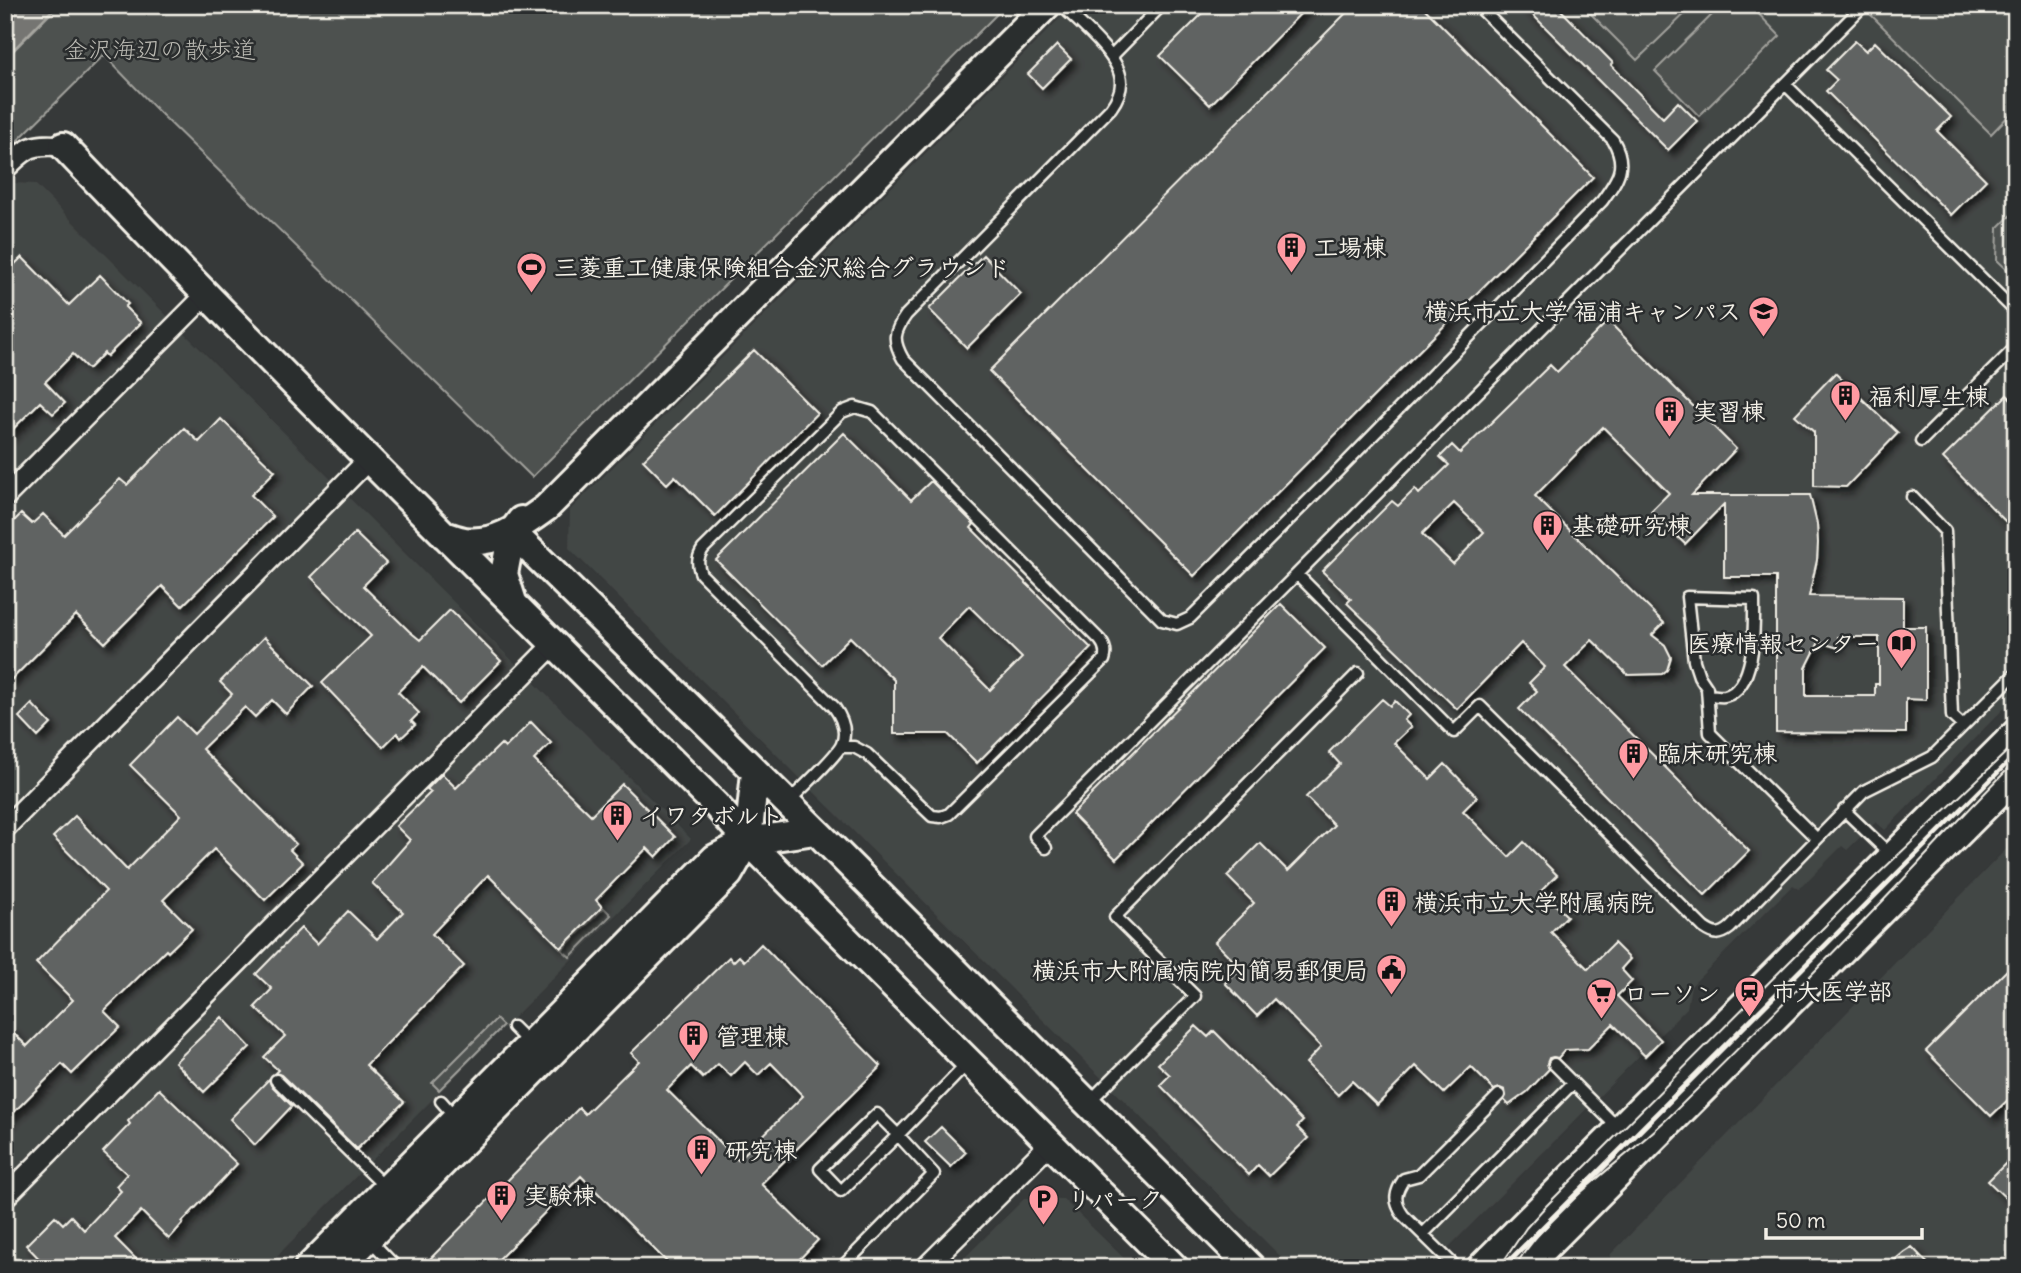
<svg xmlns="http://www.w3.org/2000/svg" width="2021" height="1273" viewBox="0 0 2021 1273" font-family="Delius,'Klee One',sans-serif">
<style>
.built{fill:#434645}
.green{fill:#4e514f;stroke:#a1a19c;stroke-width:2}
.water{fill:#757572;stroke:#a8a7a1;stroke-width:2}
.building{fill:#616362;stroke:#f4f1e8;stroke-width:2;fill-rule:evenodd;filter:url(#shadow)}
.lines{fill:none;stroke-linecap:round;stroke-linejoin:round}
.lane-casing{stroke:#f4f1e8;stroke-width:15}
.street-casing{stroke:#f4f1e8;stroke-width:24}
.secondary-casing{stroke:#f4f1e8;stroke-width:32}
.lane{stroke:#2a2d2e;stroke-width:10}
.street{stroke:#2a2d2e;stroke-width:19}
.secondary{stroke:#2a2d2e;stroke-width:26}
.tram{stroke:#f4f1e8;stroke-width:2}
.labels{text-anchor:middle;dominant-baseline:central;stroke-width:5;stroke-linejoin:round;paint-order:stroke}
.park-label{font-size:24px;fill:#bab9b2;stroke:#2a2d2e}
.poi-label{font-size:24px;font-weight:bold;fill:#f4f1e8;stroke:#2a2d2e;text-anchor:start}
</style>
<defs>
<filter id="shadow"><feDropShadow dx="5.5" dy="5.5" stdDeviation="3.5" flood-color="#0009"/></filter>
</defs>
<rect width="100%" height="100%" fill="#363939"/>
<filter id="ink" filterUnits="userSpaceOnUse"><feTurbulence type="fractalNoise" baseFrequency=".0143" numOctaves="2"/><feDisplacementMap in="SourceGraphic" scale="14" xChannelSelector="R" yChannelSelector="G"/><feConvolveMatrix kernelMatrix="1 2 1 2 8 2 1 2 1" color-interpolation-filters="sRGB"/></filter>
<g filter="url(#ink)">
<path class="built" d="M1073,5h943v691l-131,134 -9,-8 -29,28 -5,-4 -43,43 -6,-4 -102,101 -4,22 -259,260h-136l-723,-720 1,-38z
M14,183l21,1 656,655 -426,429h-260v-1076z
M2016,839v429h-409l4,-14z
M1025,1198l38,1 71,69h-180z"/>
<path class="green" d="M59,5l883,1 64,-1 -474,472 -373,-365 -55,-57 -99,98v-94z
M1582,5h112l-57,55z
M1722,5h28l30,31 -81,80 -44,-45z
M1878,5h138v103l-25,26 -121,-120z
M2016,210v68l-19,-18 1,-32z
M604,908l7,7 -41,42 -8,-7z
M496,1019l7,7 -64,64 -7,-7z"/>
<path class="water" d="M5,5h52l-52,53z"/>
<path class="building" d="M1211,5h98l-99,100 -50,-49z
M1354,5h67l172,172 -399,399 -205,-205z
M1523,5h33l57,58 -2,2 52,53 15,-16 19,19 -29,29z
M1855,41l11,10 9,-9 76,75 -14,14 49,49 -35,35 -125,-124 11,-11 -11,-10z
M1057,45l14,14 -29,29 -14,-14z
M983,255l38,39 -54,54 -38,-39z
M22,257l47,48 31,-30 28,29 -3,3 16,16 -34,33 -3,-3 -16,16 -15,-15 -28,28 20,21 -12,11 -13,-12 -35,35v-163z
M1608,321l128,128 -44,46h118l7,29 1,19 -1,17 -8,36 94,1v30h23v73l-20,-1v34l-130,-1v-155h-52v-73l-39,40 -34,-33 18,-18 -66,-66 -68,69 129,127 -12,12 13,10 6,12 -4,13 -5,4 -34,1 -36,-35 -27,27 184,184 -44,44 -186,-186 18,-18 -8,-8 16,-16 -24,-24 -64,66 -110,-106 4,-4 -29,-28 70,-70 6,5 17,-17 4,5 30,-29 -9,-8 12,-12 8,8 90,-88 7,7zM1454,503l30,29 -31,32 -31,-30zM1838,637h41v47h-4v12h-69v-28l13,-26 19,6z
M754,350l63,63 -102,103 -40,-40 -8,8 -24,-24z
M1835,373l63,60 -52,54 -32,-1v-54l-19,-17z
M2007,395l9,9v128l-73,-74z
M221,419l54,52 -24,24 22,22 -91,89 -20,-20 -57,57 -29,-28 -71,71v-156l16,-16 11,10 11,-10 21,21 56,-56 7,6 57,-57 15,14z
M844,433l67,67 20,-19 43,43 -3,4 120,120 -114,115 -29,-29h-54v-54l-44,-43 -28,28 -106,-105zM969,606l53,52 -32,32 -52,-52z
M355,533l31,30 -23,23 46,45 11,9 30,-30 51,51 -42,42 -36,-36 -25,25 21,21 -8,8 4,4 -14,13 -4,-5 -14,14 -61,-64 49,-47 -60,-59z
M1281,604l44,44 -209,211 -44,-45z
M264,637l49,49 -27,28 -14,-14 -17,17 -10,-10 -43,42 94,95 -6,6 13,13 -38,37 -51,-51 -51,51 29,29 -24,23 -2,-2 -62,61 16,16 -48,47 -10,-10 -57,57v-96l22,21 46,-46 -37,-37 70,-72 -53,-54 22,-21 52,54 54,-55 -51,-50 47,-48 17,17 38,-40 -12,-12z
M1382,699l8,7 5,-5 14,14 -5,5 7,7 -17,16 36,36 15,-15 32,33 -14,14 46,46 15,-15 33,33 -16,16 26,25 -16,16 37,37 26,-26 16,16 -9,10 11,12 -15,15 44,44 -16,16 -32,-32 -25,25 -23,1 -7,8 -5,-1 -4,1 -2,5 2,6 -22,23 -18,13 -5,-5 2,-4 -1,-6 -5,-2 -6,2 -23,-23 -27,26 -28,-27 -39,39 -25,-24 -14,14 -32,-32 15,-16 -47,-48 -17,17 -32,-33 16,-15 -26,-26 39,-39 -27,-27 33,-33 28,28 46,-46 -28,-28 34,-33 -11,-12z
M32,704l19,20 -13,13 -19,-20z
M531,722l20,21 -17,17 57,55 31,-31 53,53 -19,20 -9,-9 -51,52 6,7 -41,41 -73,-73 -56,59 32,32 -98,99 38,37 -47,47 -76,-74 -6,-2 3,-3 -14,-13 21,-21 -30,-29 17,-18 -16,-15 45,-46 16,16 31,-33 29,28 26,-27 -31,-29 38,-43 -14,-14 35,-34 -4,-3 15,-15 14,14 45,-44 4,4z
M761,944l120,122 -120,118 57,56 -27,28h-118l-92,-92 -91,92h-69l158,-160 6,6 54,-53 -8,-8 98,-96 4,5 6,-6 5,5zM745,1062l13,13 13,-12 32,33 -65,64 -71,-70 24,-24 12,12 15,-14 13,12z
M2016,961v131l-25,24 -65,-65z
M222,1017l28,30 -46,45 -29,-30z
M1196,1026l12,11 6,-6 89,90 -6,6 11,11 -39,38 -11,-11 -9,10 -89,-90 10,-10 -12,-11z
M269,1079l2,6 21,21 -37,39 -25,-26z
M159,1089l78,75 -55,58 1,1 -14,16 -28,-28 -26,27 30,30h-97l-22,-23 29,-29 8,8 8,-8 13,14 37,-39 -5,-5 11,-12 -24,-22 27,-28 -2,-3z
M941,1127l25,25 -15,15 -26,-25z
M2016,1153v55l-28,-27z
M1912,1247l20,21h-47l19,-16z"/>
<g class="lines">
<defs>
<path id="lane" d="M1061,5c18,18 61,52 60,78 0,10 -5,18 -10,25l-205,207c-12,17 -14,25 -3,44l259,261 15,4 13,-6 148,-147 264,-270c16,-22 26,-35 11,-61l-136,-135
M1864,5l-567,569 157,158 26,-26 224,222c10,7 16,8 26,0l134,-137 68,-34 84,-84
M1111,57l51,-52
M1786,85l230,227
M1921,441l95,-94
M1912,497l33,34 7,185 11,10
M1708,695c5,0 13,2 17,1 32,-8 29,-72 29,-97l-67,-2 7,64 5,15 8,12 3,45 107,106
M787,803c11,-11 51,-48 55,-59 5,-13 0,-26 -8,-37l-133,-133c-4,-10 -4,-16 2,-25l139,-137 13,-5 17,5 228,228c5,6 7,12 4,20l-155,154 -8,3 -9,-1 -65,-62 -13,-7h-13
M1844,810l48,46
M1046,848l-11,-12 262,-262
M513,1027l17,17
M1554,1064l64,64
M276,1080l110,108
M441,1101l15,17
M1088,1103l107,-107 -80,-79 243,-244
M877,1114l21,21 -57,56 -21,-22z
M1423,1234l150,-151
M368,1238l29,30
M841,1268l93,-94 -36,-39 69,-71
M1457,1268l-54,-53c-10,-14 -8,-23 1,-36l15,-4 80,-80"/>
<path id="street" d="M5,169c22,-22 27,-26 58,-23
M5,497l200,-201
M5,828l363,-368
M5,1197l549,-553
M925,1268l126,-125"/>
<path id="secondary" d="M63,146c213,224 433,440 652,658l33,37 427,427
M512,532l309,304 431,432
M444,535c7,2 14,5 21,6 32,4 57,-16 81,-33l501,-503
M513,602l-9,-28 8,-42 9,-12
M308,1268l407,-410 33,-17 67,-10
M339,1268l390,-394 19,-33 7,-69
M1480,1268l536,-535
M1525,1268l491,-492"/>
</defs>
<use href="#lane" class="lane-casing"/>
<use href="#street" class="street-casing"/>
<use href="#secondary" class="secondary-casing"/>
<use href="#lane" class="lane"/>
<use href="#street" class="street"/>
<use href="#secondary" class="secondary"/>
<path class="tram" d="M1499,1268l27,-40 19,-21 310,-311 161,-153
M1514,1268c40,-66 107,-103 160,-156 68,-67 136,-135 202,-204 47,-49 92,-99 140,-147"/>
</g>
</g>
<defs>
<symbol id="building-pin" viewBox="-11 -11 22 30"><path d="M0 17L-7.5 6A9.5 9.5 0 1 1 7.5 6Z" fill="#ff9aa2" stroke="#2a2d2e"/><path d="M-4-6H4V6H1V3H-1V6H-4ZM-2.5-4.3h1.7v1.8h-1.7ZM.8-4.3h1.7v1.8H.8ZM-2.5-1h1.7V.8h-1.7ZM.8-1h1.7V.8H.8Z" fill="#111"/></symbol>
<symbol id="stadium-pin" viewBox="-11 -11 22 30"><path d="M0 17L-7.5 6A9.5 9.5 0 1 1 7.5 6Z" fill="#ff9aa2" stroke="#2a2d2e"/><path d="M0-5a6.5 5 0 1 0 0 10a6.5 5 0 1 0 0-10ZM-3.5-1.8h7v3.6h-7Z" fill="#111"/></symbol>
<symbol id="university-pin" viewBox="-11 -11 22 30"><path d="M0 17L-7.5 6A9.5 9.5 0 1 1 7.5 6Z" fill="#ff9aa2" stroke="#2a2d2e"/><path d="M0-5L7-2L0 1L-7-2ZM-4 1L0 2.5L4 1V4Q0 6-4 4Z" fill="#111"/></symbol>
<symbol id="library-pin" viewBox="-11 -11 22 30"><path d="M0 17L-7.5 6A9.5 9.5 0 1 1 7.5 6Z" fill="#ff9aa2" stroke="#2a2d2e"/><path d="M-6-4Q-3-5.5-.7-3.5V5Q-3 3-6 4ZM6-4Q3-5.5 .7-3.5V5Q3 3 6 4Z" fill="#111"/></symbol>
<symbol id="civic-pin" viewBox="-11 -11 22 30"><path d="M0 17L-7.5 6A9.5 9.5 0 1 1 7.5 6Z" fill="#ff9aa2" stroke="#2a2d2e"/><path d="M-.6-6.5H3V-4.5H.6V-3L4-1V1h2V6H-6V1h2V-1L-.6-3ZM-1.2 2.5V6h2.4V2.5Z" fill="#111"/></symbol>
<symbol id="station-pin" viewBox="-11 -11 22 30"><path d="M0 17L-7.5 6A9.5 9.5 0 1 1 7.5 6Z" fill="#ff9aa2" stroke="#2a2d2e"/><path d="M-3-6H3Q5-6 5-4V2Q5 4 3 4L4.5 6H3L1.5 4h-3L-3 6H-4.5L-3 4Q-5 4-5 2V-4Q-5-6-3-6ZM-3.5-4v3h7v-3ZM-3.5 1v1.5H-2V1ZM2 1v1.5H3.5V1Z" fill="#111"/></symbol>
<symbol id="supermarket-pin" viewBox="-11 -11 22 30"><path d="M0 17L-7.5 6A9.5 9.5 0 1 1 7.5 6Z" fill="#ff9aa2" stroke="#2a2d2e"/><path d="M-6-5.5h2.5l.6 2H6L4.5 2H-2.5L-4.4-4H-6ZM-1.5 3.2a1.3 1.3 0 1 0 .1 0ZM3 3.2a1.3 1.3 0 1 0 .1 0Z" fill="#111"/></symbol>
<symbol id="parking-pin" viewBox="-11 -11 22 30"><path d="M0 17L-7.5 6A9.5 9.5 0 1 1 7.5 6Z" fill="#ff9aa2" stroke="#2a2d2e"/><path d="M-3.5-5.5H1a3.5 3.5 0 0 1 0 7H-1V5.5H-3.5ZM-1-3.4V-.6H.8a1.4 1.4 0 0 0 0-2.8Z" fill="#111"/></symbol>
</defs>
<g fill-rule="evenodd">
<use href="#building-pin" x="1274" y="230" width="35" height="47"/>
<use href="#stadium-pin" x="514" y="250" width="35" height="47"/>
<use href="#university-pin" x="1746" y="294" width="35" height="47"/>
<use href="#building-pin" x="1828" y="378" width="35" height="47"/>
<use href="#building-pin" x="1652" y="394" width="35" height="47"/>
<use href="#building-pin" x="1530" y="508" width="35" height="47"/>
<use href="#library-pin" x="1884" y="626" width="35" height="47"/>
<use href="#building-pin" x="1616" y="736" width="35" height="47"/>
<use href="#building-pin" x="600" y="798" width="35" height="47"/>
<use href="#building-pin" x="1374" y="884" width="35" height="47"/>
<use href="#civic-pin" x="1374" y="952" width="35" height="47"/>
<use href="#station-pin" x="1732" y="974" width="35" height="47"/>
<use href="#supermarket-pin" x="1584" y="976" width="35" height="47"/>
<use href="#building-pin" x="676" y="1018" width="35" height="47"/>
<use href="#building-pin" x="684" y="1132" width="35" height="47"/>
<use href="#building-pin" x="484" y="1178" width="35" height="47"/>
<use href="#parking-pin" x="1026" y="1182" width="35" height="47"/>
</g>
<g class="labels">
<g class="park-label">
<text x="160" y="49">金沢海辺の散歩道</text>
</g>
<g class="poi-label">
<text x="1314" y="247">工場棟</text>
<text x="554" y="267">三菱重工健康保険組合金沢総合グラウンド</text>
<text x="1741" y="311" text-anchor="end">横浜市立大学 福浦キャンパス</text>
<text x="1869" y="396">福利厚生棟</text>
<text x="1693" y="411">実習棟</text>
<text x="1571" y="525">基礎研究棟</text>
<text x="1879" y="643" text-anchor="end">医療情報センター</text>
<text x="1657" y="753">臨床研究棟</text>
<text x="640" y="815">イワタボルト</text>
<text x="1414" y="902">横浜市立大学附属病院</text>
<text x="1368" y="970" text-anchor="end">横浜市大附属病院内簡易郵便局</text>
<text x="1772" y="991">市大医学部</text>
<text x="1624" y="993">ローソン</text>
<text x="716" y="1036">管理棟</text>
<text x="725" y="1150">研究棟</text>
<text x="524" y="1195">実験棟</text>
<text x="1067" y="1199">リパーク</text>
</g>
</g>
<rect width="2021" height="1273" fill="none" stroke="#2a2d2e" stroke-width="28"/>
<rect x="14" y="14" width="1993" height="1245" fill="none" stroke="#f4f1e8" stroke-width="2.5" filter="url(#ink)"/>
<path d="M1766 1228v10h156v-10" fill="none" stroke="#f4f1e8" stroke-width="3.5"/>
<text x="1776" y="1228" font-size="21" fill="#f4f1e8" stroke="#2a2d2e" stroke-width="5" paint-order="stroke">50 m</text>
</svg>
